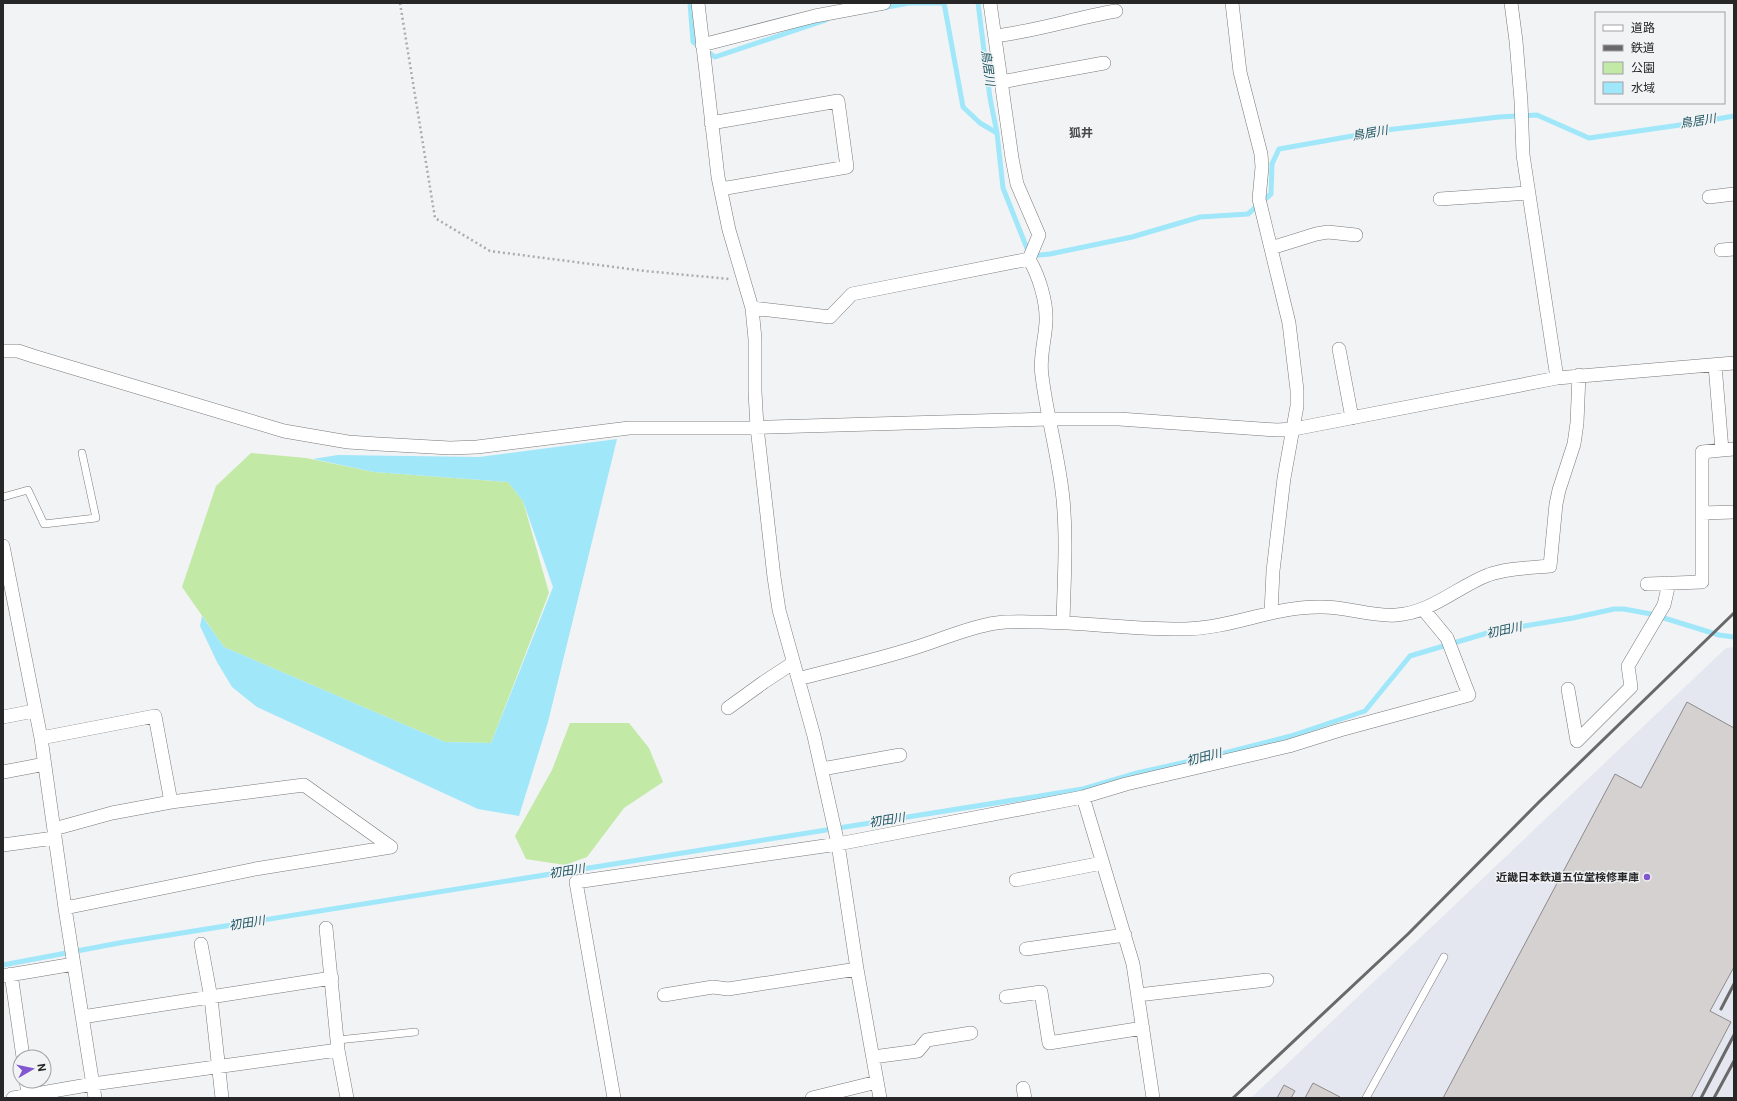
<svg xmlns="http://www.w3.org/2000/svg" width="1737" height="1101" viewBox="0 0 1737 1101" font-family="Roboto,'Noto Sans JP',sans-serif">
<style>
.built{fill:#e4e7f0}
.green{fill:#c2e9a5}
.water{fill:#a0e7fa}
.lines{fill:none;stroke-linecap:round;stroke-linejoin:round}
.stream{stroke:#a0e7fa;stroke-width:5}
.building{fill:#d4d1d0;stroke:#8d8b8a}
.lane-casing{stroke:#79797b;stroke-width:8}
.street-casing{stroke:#79797b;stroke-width:14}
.path{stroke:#aaabac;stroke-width:2.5;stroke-dasharray:2 3;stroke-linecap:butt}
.lane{stroke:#fff;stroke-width:7}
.street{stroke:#fff;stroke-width:13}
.rail{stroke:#69696a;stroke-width:3}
.poi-dot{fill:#8156cf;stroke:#f2f3f5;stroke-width:1.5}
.labels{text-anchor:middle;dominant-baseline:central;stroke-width:3;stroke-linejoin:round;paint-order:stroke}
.poi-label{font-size:11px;font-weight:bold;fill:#272728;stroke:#f2f3f5;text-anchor:end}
.water-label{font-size:12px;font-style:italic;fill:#1a5360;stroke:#f2f3f5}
.neighbourhood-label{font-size:12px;font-weight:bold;fill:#47484a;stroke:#f2f3f5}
</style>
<rect width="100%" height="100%" fill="#f2f3f5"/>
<path class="built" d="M1734,647v451h-483l475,-450z"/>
<path class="green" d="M251,453l55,5 68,14 134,10 15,19 26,92 -58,150 -46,-1 -221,-95 -42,-60 34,-101z
M570,723h59l20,25 14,34 -39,26 -37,49 -22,8 -39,-6 -11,-23 37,-66z"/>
<path class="water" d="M617,439l-69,283 -29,94 -41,-7 -221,-102 -25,-20 -15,-25 -17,-36 2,-10 22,31 221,95 46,1 62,-156 -30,-86 -15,-19 -134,-10 -61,-13 25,-4 141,2z"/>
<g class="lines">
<path class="stream" d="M690,3l3,39 22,15 111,-37
M978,3l12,95 7,35
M882,8l27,-5h35l19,104 17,16 17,10 6,55 27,68 20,-2 82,-17 68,-20 48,-3 23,-20 1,-30 7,-15 107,-19 113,-13 38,-2 52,23 105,-15 40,-7
M3,965l116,-22 964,-154 54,-16 76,-17 78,-20 74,-25 45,-55 84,-25 79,-13 41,-9h10l27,5 68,21 15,2"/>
</g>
<path class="building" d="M1687,702l47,26v239l-24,44 21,11 -40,76h-248l172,-324 26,14z
M1313,1083l27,14v1h-35z
M1284,1085l11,6 -4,7h-14z"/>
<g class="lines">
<defs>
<path id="lane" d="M3,497l25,-7 16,34 52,-6 -14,-65
M338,1040l77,-8
M1366,1098l78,-141"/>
<path id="street" d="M698,3l20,174 11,53 23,78 3,31v53l2,35 17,150 5,33 35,126 24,108 19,125 23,129
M990,3l22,155 5,26 22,51 -10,24
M1232,3l8,69 21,82 1,13 -3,32 30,124 8,67v16l-13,72 -11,93 -2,42
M1511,3l5,38 5,60 2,54 34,223
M995,36c42,-5 80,-18 121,-25
M702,45l113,-29 69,-13
M1001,82l103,-19
M711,123l127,-22 9,66 -126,22
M1709,197l25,-3
M1440,199l88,-6
M1271,248l45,-14 12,-2 28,3
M1721,250l13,-1
M752,308l78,9 22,-23 177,-35c10,17 18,43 17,63 -1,19 -7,36 -4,54 5,41 17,82 21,123 4,41 1,82 0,124
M1339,349l13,69
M3,351h15l15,5 251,75 64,11 30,2 72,4 27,-1 152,-19h108l311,-9h71l158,11 17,-1 263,-51 177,-15
M1715,365l7,85 12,-1
M1702,513l32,-1
M3,546l38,192 24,170 30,190
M1647,584l55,-2v-130l20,-2
M798,679c38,-10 78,-19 116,-31 27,-8 54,-21 82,-25 15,-2 31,-1 46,-1 48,1 97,8 144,7 47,-1 91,-24 137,-22 25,0 49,10 73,8 35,-2 61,-28 92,-40 20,-7 41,-7 62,-9l6,-62 3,-14 15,-46 3,-21 2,-48
M1568,689l9,52 54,-54 -3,-21 36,-61 5,-22
M728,708l36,-26 29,-19
M3,717l31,-6
M41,738l114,-22 16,86 133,-17 87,62
M822,769l78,-14
M3,772l42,-8
M1083,797l50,167 20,134
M54,829l58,-16 59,-11
M3,845l51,-7
M1016,880l86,-17
M65,908l190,-39 136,-22
M201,944l10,54 11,100
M1026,949l99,-14
M11,974l12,83
M3,976l71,-12
M664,995l49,-8 15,2 129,-20
M1138,995l129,-15
M1006,997l35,-5 8,51 94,-15
M82,1017l250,-39
M338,1050l9,48
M873,1057l45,-6 9,-11 44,-7
M26,1081l3,17
M1023,1088l2,10
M13,1098l80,-14 245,-34 -12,-122
M614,1098l-38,-216 262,-38 245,-47 43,-13 163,-38 51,-16 129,-35 -22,-57 -24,-29
M812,1098l65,-16"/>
</defs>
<use href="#lane" class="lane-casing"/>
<use href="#street" class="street-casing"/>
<path class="path" d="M400,3l35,215 55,33 155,20 84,8"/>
<use href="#lane" class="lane"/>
<use href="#street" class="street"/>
<path class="rail" d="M1721,1009l13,-25
M1233,1098l175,-164 131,-132 195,-189
M1701,1098l33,-63
M1714,1098l20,-37"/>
</g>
<circle class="poi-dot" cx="1647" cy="877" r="4"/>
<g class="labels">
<g class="poi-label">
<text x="1639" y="877">近畿日本鉄道五位堂検修車庫</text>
</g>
<g class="water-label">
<text transform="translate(988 68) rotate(82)">鳥居川</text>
<text transform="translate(1698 121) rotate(-9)">鳥居川</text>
<text transform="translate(1370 133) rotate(-10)">鳥居川</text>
<text transform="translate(1504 630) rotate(-12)">初田川</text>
<text transform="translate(1204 757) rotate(-14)">初田川</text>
<text transform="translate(887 820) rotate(-9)">初田川</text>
<text transform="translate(567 871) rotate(-9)">初田川</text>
<text transform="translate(247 923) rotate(-9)">初田川</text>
</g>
<g class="neighbourhood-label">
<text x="1081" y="133">狐井</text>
</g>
</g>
<rect width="1737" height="1101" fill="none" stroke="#272728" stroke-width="8"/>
<rect x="1595" y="12" width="130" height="92" fill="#f2f3f5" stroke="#a1a1a3"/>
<rect x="1603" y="25" width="20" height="6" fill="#ffffff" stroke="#a1a1a3"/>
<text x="1631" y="32" font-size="12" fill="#272728">道路</text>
<rect x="1603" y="45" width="20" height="6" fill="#69696a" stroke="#a1a1a3"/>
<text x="1631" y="52" font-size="12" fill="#272728">鉄道</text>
<rect x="1603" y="62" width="20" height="12" fill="#c2e9a5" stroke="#a1a1a3"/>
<text x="1631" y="72" font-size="12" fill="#272728">公園</text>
<rect x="1603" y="82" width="20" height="12" fill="#a0e7fa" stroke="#a1a1a3"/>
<text x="1631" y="92" font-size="12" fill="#272728">水域</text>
<g transform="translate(32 1069) rotate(81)"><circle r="19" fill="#f2f3f5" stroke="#a1a1a3"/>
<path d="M0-3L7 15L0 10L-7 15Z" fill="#8156cf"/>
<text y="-6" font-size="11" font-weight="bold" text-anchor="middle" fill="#272728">N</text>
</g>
</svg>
